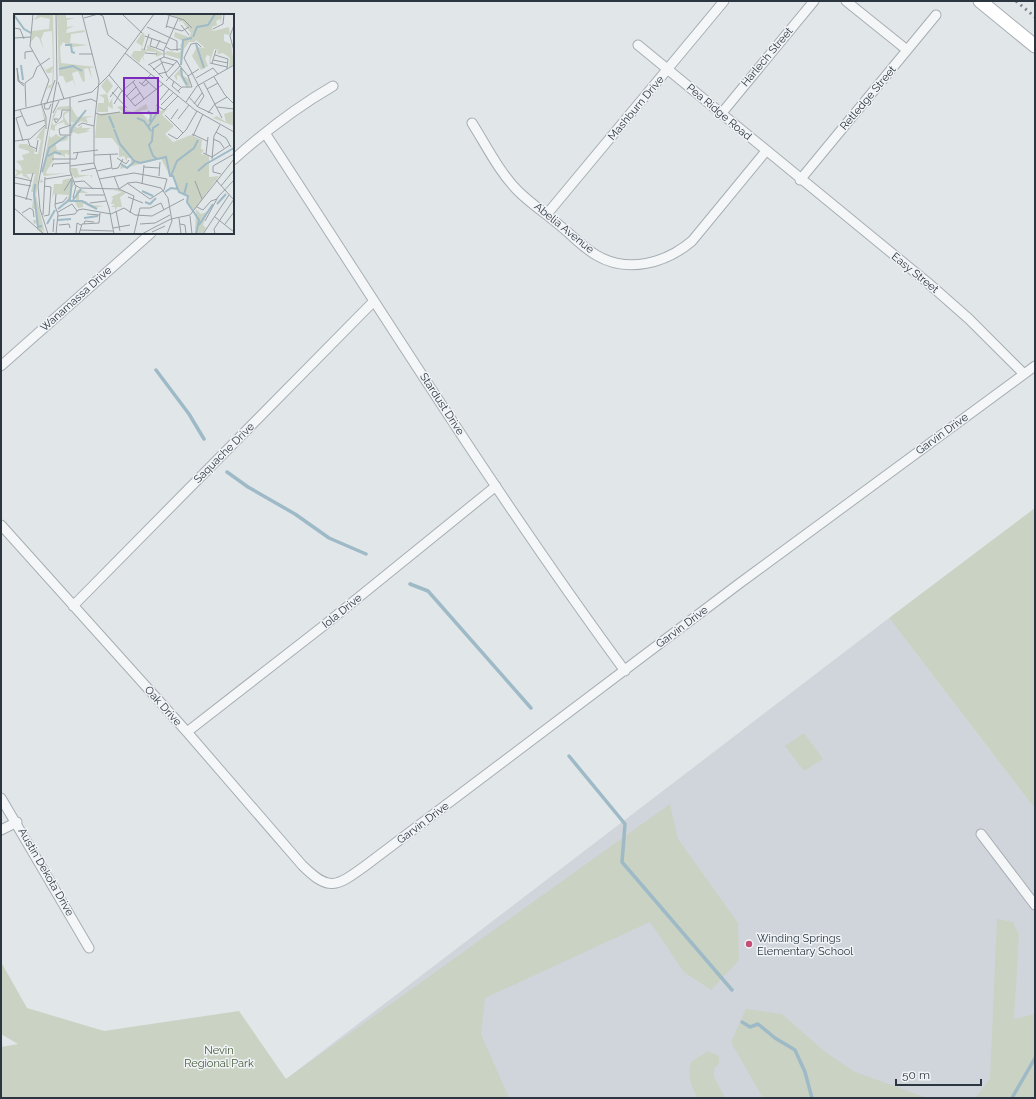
<svg xmlns="http://www.w3.org/2000/svg" width="1036" height="1099" viewBox="0 0 1036 1099" font-family="Raleway,sans-serif">
<style>
.built{fill:#d0d5db}
.green{fill:#cad2c3}
.lines{fill:none;stroke-linecap:round;stroke-linejoin:round}
.stream{stroke:#9fbac7;stroke-width:3.5}
.street-casing{stroke:#a7aeb3;stroke-width:11}
.secondary-casing{stroke:#a7aeb3;stroke-width:15}
.street{stroke:#f4f6f8;stroke-width:9}
.secondary{stroke:#fff;stroke-width:13}
.rail{stroke:#7c8892;stroke-width:3;stroke-dasharray:2 4;stroke-linecap:butt}
.poi-dot{fill:#c64f77;stroke:#f1f4f7;stroke-width:1.5}
.labels{text-anchor:middle;dominant-baseline:central;stroke-width:3;stroke-linejoin:round;paint-order:stroke}
.street-label{font-size:11px;fill:#2b3640;stroke:#f1f4f7}
.poi-label{font-size:11px;fill:#2b3640;stroke:#f1f4f7;text-anchor:start}
.park-label{font-size:11px;fill:#465b39;stroke:#f1f4f7}
.inset-river{fill:none;stroke:#9fbac7;stroke-width:2}
.inset-road{fill:none;stroke:#98a0a5;stroke-width:1}
.view{fill:#7b2cbf;fill-opacity:0.15;stroke:#7b2cbf;stroke-width:2}
.inset-edge{fill:none;stroke:#2b3640;stroke-width:2}
</style>
<rect width="100%" height="100%" fill="#e1e6e9"/>
<path class="built" d="M889,618l146,191v289h-721l-28,-19z"/>
<path class="green" d="M1035,508v301l-146,-191z
M804,733l19,26 -19,12 -19,-25z
M670,804l8,35 60,84 1,37 -28,30 -27,-18 -34,-50 -165,76 -4,36 28,64h-508v-51l17,-3 -17,-10v-72l26,46 77,23 135,-20 47,68z
M997,919l16,3 6,13 -5,84 21,-5v84h-60l15,-19z
M746,1009l36,5 42,37 29,20 74,27h-164l-32,-56z
M708,1051l11,5v7l-5,6v8l10,19 -1,2h-26c-6,-14 -10,-21 -6,-36z"/>
<g class="lines">
<path class="stream" d="M156,370l33,44 15,25
M227,472l21,15 47,27 34,24 37,16
M410,584l18,7 103,117
M569,756l56,68 -3,38 110,128
M742,1022l8,5 8,-3 17,14 20,12 10,22 7,26
M1012,1098l23,-40"/>
<defs>
<path id="street" d="M846,1l61,49
M638,45l289,237 42,37 55,55
M721,114l93,-113
M472,123c14,22 27,49 46,68 12,12 27,22 40,33 13,10 24,23 38,31 32,19 70,8 96,-14l74,-90
M265,133c118,180 232,364 360,538
M233,160c31,-28 64,-53 100,-74
M800,180l136,-165
M547,214l177,-213
M1,366l150,-133
M1,525l186,207 115,133c27,27 34,22 63,1l375,-283 295,-217
M73,606l301,-305
M187,732l135,-105 174,-141
M1,798l88,150
M1,830l16,-8
M981,834l54,71"/>
<path id="secondary" d="M980,1l55,45"/>
</defs>
<use href="#street" class="street-casing"/>
<use href="#secondary" class="secondary-casing"/>
<use href="#street" class="street"/>
<use href="#secondary" class="secondary"/>
<path class="rail" d="M1016,1l19,16"/>
</g>
<circle class="poi-dot" cx="749" cy="944" r="4"/>
<g class="labels">
<g class="street-label">
<text transform="translate(767 57) rotate(-50)">Harlech Street</text>
<text transform="translate(868 98) rotate(-50)">Retledge Street</text>
<text transform="translate(636 108) rotate(-50)">Mashburn Drive</text>
<text transform="translate(719 112) rotate(40)">Pea Ridge Road</text>
<text transform="translate(564 228) rotate(39)">Abelia Avenue</text>
<text transform="translate(915 273) rotate(39)">Easy Street</text>
<text transform="translate(76 299) rotate(-42)">Wanamassa Drive</text>
<text transform="translate(442 404) rotate(57)">Stardust Drive</text>
<text transform="translate(942 434) rotate(-36)">Garvin Drive</text>
<text transform="translate(224 453) rotate(-45)">Saquache Drive</text>
<text transform="translate(342 611) rotate(-39)">Iola Drive</text>
<text transform="translate(682 627) rotate(-37)">Garvin Drive</text>
<text transform="translate(163 706) rotate(48)">Oak Drive</text>
<text transform="translate(423 823) rotate(-37)">Garvin Drive</text>
<text transform="translate(46 872) rotate(60)">Austin Dekota Drive</text>
</g>
<g class="poi-label">
<text x="757" y="938">Winding Springs<tspan x="757" dy="13">Elementary School</tspan></text>
</g>
<g class="park-label">
<text x="219" y="1050">Nevin<tspan x="219" dy="13">Regional Park</tspan></text>
</g>
</g>
<g transform="translate(14 14)">
<rect width="220" height="220" fill="#e1e6e9"/>
<path d="M24,0h15l1,57 -1,13 -3,5 -1,-2 -2,3 1,-4 4,-2 1,-16 -2,5h-4l-4,-7 3,4 7,-4 -1,-35 -8,1 -3,7 3,11 -5,-12 -3,-2 -5,6 1,-11 17,-2 1,-10 -9,-2 -7,3zM43,0h9v4h9l-8,2v7l8,-1 -8,3 -1,4 18,-3 1,2 -14,2 -1,9 18,2 -15,2 -10,-5 -3,5 1,16 34,4 -5,1 2,11 -4,-11 -4,1 1,12 -2,1 -5,-11 -6,2 4,16 -3,-9 -7,3 -3,-7h-4zM156,0h52l-1,9 -1,-4 -4,2 1,4 -5,2 1,4 16,-4 1,8 -6,-1v7l7,3 3,20 -5,3 1,-9 -7,-5 -6,1 1,-4 -4,-1 -5,16 1,-9 -3,-1 -2,4 3,7 -7,4 -9,-14 5,-9 8,1 -9,-8 -1,2h-6l-5,7 -3,17 -1,-7 -16,-5 3,-3 11,2 5,-3 -3,-4 3,-5 -9,-4 1,-5 14,5 2,-4 -9,-12 -3,1v-3zM129,18l2,4 -3,12 5,2v-5l17,9 -8,3v-5l-10,-1 -3,6 2,5 -3,-5 -3,6 -8,-7 3,-5h7l1,-5 -6,-4zM167,54l2,1 -1,6 8,5v6l-3,2 -7,-12 -3,-1v6l-3,-5zM93,64l6,8 -6,8 2,9 6,-8 -3,5 1,9 -5,-3v6h-11l1,-9h6v-5l-5,-3 8,-1 -6,-8zM132,90l2,5 -8,2 8,9 2,-3 -2,-7 7,4 1,-7 1,3 4,1 7,-3 -6,7 12,11 -9,8 8,8 18,-7 11,5 -1,9 3,1 -3,4 8,2v21l10,-1 -25,34 -7,-8 1,-6 -9,-4 -6,-16 -2,1 -10,-18 -41,10 1,-5 6,3 4,-2v-7h-4v4l-3,-6 -5,1v-10l-7,-9h-17l2,-24 26,-2 -6,-5 5,-1 3,4 8,2zM27,91l5,16 -10,74 9,39 -3,-5 1,5 -6,-4v-7l-3,1 -1,-4h5l-2,-10 -4,-2 2,-16h-3l4,-18h-9l5,6 -8,-4 -1,-3 -8,4 3,-4 -2,-4 7,2 -1,-5 -5,-5 8,-1 -2,-5 7,-2v-2l-7,-2 -4,-2 2,-3h7l8,6 -1,4h4l3,-14 -2,-2 -4,2 10,-15zM56,91l7,12 17,-1 -8,2 2,5 -7,-2 -6,5 3,2 4,-3v3h9l-5,3h5l-13,3 -5,-2 -2,4v-12l4,-1 -4,-1zM55,92v3l-12,1 -5,13 2,2 9,-5v-7l5,-3 1,2 -4,2 -1,3 5,8h-4l-1,-3 -6,2 -3,2v5l-5,-2 -1,6 2,3 5,-4 4,3 9,-2 -2,5 -12,3 2,7h13l-1,5 -4,-2v5l-1,-2 -10,-2v6l-8,12 1,2 20,-1 -23,3 -2,-4 -1,7 3,3 -4,1 13,-68 5,-8zM220,97v15l-21,-8 4,-2 9,6 -2,-8zM57,154h6l2,7h13v3l-2,-3 -15,3 -4,-4zM57,164l3,7 -3,5v10h5v-9l4,-2 8,4h-9v8h7l3,4 15,1 -12,2 -9,-5v4l-5,1 -3,-6 -5,-1 -5,4 4,-10 -15,-1 -2,4 2,-14h8l1,-4zM99,176h7l6,3 -6,4 2,10h-5l-2,4v-4h-4l4,-3h-4l2,-6 -2,-1 11,-5zM182,195l5,5 6,-2 -4,13 3,3 -4,6h-7z" fill="#cad2c3"/>
<path class="inset-river" d="M0,1l10,14 7,4M179,23l4,-10 11,-2 7,-11M182,30l8,24M51,31h6l1,7 3,1M7,51l2,15M167,51l2,-25 9,-2M167,54l1,8 5,9M45,55l14,-3 9,5M134,97l3,4 -1,7M95,102l5,12M123,104l7,3 7,10M134,113l11,-17M100,115l6,15 14,17 6,2 17,-4M57,119l1,-5 14,-18M34,142l7,-4 6,2M143,145l-4,-3 -4,-11 3,-4 1,-13 6,-4M143,145l9,-2 4,19h3l6,16 9,4 -1,6 12,18 -3,14M107,150l6,4 7,-6M184,157l8,-7 28,-16M28,158l7,-24 17,-12M157,162l6,-15 17,-13 4,-8M21,170l-1,10 4,33 4,-1M128,177l11,5M151,178l6,-4 7,1M170,181l3,-12M59,186l8,-11M55,187h13l15,8M131,188l5,2 6,-6M203,190l9,-10M44,195l12,-10 2,-19M70,204l14,-2M44,206l13,-1M33,210l8,-14M185,211l14,-21"/>
<path class="inset-road" d="M19,0l-3,32 19,34 -8,23M68,0l17,67 -5,45v37l15,45 5,26M108,0l20,19M151,0l19,6 8,8M70,4l14,-4 5,2 5,19 20,15M167,11l8,10M220,11l-4,11 4,15M152,12l16,5 7,-4M133,13l30,14v10M0,14l6,1 4,10M152,14l3,-12M199,15l10,-5 1,-10M131,22l22,8M0,24l17,-1M138,24l-2,8 6,2M146,26l-4,8 8,3M152,33l5,3 10,-1M130,36l5,-16M111,39l70,57 39,22M131,39l12,1M65,40h13M201,41l13,4 -1,10M150,43v-7l14,-31M146,44l7,18 14,11M11,45v-7l8,-1M199,46l15,3M196,49l17,4M198,49l4,-13M135,50l14,14M134,51l16,-8 13,4 3,5 -14,15M166,52l8,10M139,56l10,-8 11,3M144,60l9,-2 10,-11M95,61l26,31 28,-22M200,63l11,18 9,9M182,64l17,-10 5,6M131,65l12,11M160,67l-2,5 8,7M44,68l6,17M119,68l11,17M125,68l5,4 5,-4M190,69l18,35M128,70l9,-10M10,72l-6,-5 -1,-13 2,13 5,3M193,75l11,-6M164,77l4,-4h10l-4,-11 11,-7M98,78l15,16M96,83l8,-10M112,83l10,-10M175,83l9,10 15,7M56,84v73l5,14 5,3 39,1 9,-6 8,-1 25,6 7,10 4,23 -5,13M146,86l9,-11M116,87l10,-8M33,88l8,-22M34,88l-4,3 1,4h4l2,-5M64,88l13,-3 6,3M172,88l11,-16 37,-21M27,89l5,14v12M100,90l7,-12 14,-12M180,90l8,-11M142,91l8,5 14,-14M147,91l13,-13M12,93l-1,-24 8,-6 4,-10 13,-9M183,93l7,-11 -20,-38 7,-14 6,-1 4,4M203,93l17,2M6,96l7,16 18,-6M0,97l78,-19 17,-17 45,-61M39,99l6,-12M82,99l5,2 19,-3M194,99l7,-9 12,-7M151,101l18,18M8,102l-6,2 7,23M44,105h-4l2,4 5,-6 1,-7h8M157,105l7,-10M164,105l11,-14M57,111l-12,4 1,6h11M64,112l4,-3 12,3M202,118l10,6 5,9M154,120l9,5 9,-9 11,-19M178,120l15,7M0,121v26M179,122l10,-22M199,125l7,3 4,6M14,126l2,6 7,3M1,127l15,-2 15,-14M22,138l2,-12M59,139l25,-3M189,139l9,4 18,-12M96,140l2,15 6,-1 5,-9M192,140l2,-17M80,141l24,-1M103,144l9,6 3,-4M38,145h24l2,-7M198,145l2,-23 6,-11M56,152l24,-3M38,153l1,-3 17,-1M130,153l15,1M67,157l15,-3M83,157l14,-3M207,160l-8,-2v-6l21,-12M100,162l5,13 15,7 -4,17M145,162l1,-14M0,163l18,4M31,165l26,-4M85,165l35,-6 33,6 -3,11 -14,9 -23,-16M202,166l18,20M181,167l7,18M60,168l10,-1 9,8M0,169l17,3M128,170l2,-19M207,172l13,-16M50,177l8,-13M0,181l18,5M71,181h19M114,183l15,6M59,184l3,-12M12,186l7,-27M76,189l16,-2M41,190l8,-2 4,-5M183,193l6,3 8,-9 6,-2M0,194l30,26M102,197l4,20M44,198l14,-8 5,7M8,199l8,-5 3,2 1,7M73,200l13,1M29,201l2,-38M30,202l5,-1 2,-28 -7,-1M44,202l17,-2 3,-4 5,-1 28,5 13,-6 11,7 17,1 32,-17M176,202l2,18M201,203l19,15M165,204l2,16M191,207l13,-24 16,-17M70,210l1,-3 9,1M126,210l15,-1 15,-8M166,210l5,1 1,9M211,210l9,-12M45,211l10,-1 1,4M141,213l16,-8 19,-4 44,-56M99,214l17,-3M66,216l33,1M39,218l1,-13M138,218l13,-6M34,220l-8,-25 -2,-23 19,-106 -1,-66M42,220l2,-20 -3,-8 1,-12M62,220l1,-11 4,2M65,220l3,-10 17,-1 1,-10M120,220l6,-26h10l11,-5 3,7M128,220l13,-7M189,220l26,-39M201,220l-1,-5 20,-30"/>
<path class="view" d="M110,64h34v35h-34z"/>
<rect width="220" height="220" class="inset-edge"/>
</g>
<rect width="1036" height="1099" fill="none" stroke="#2b3640" stroke-width="4"/>
<path d="M896 1079v6h85v-6" fill="none" stroke="#2b3640" stroke-width="2"/>
<text x="902" y="1079" font-size="12" fill="#2b3640" stroke="#f1f4f7" stroke-width="3" paint-order="stroke">50 m</text>
</svg>
